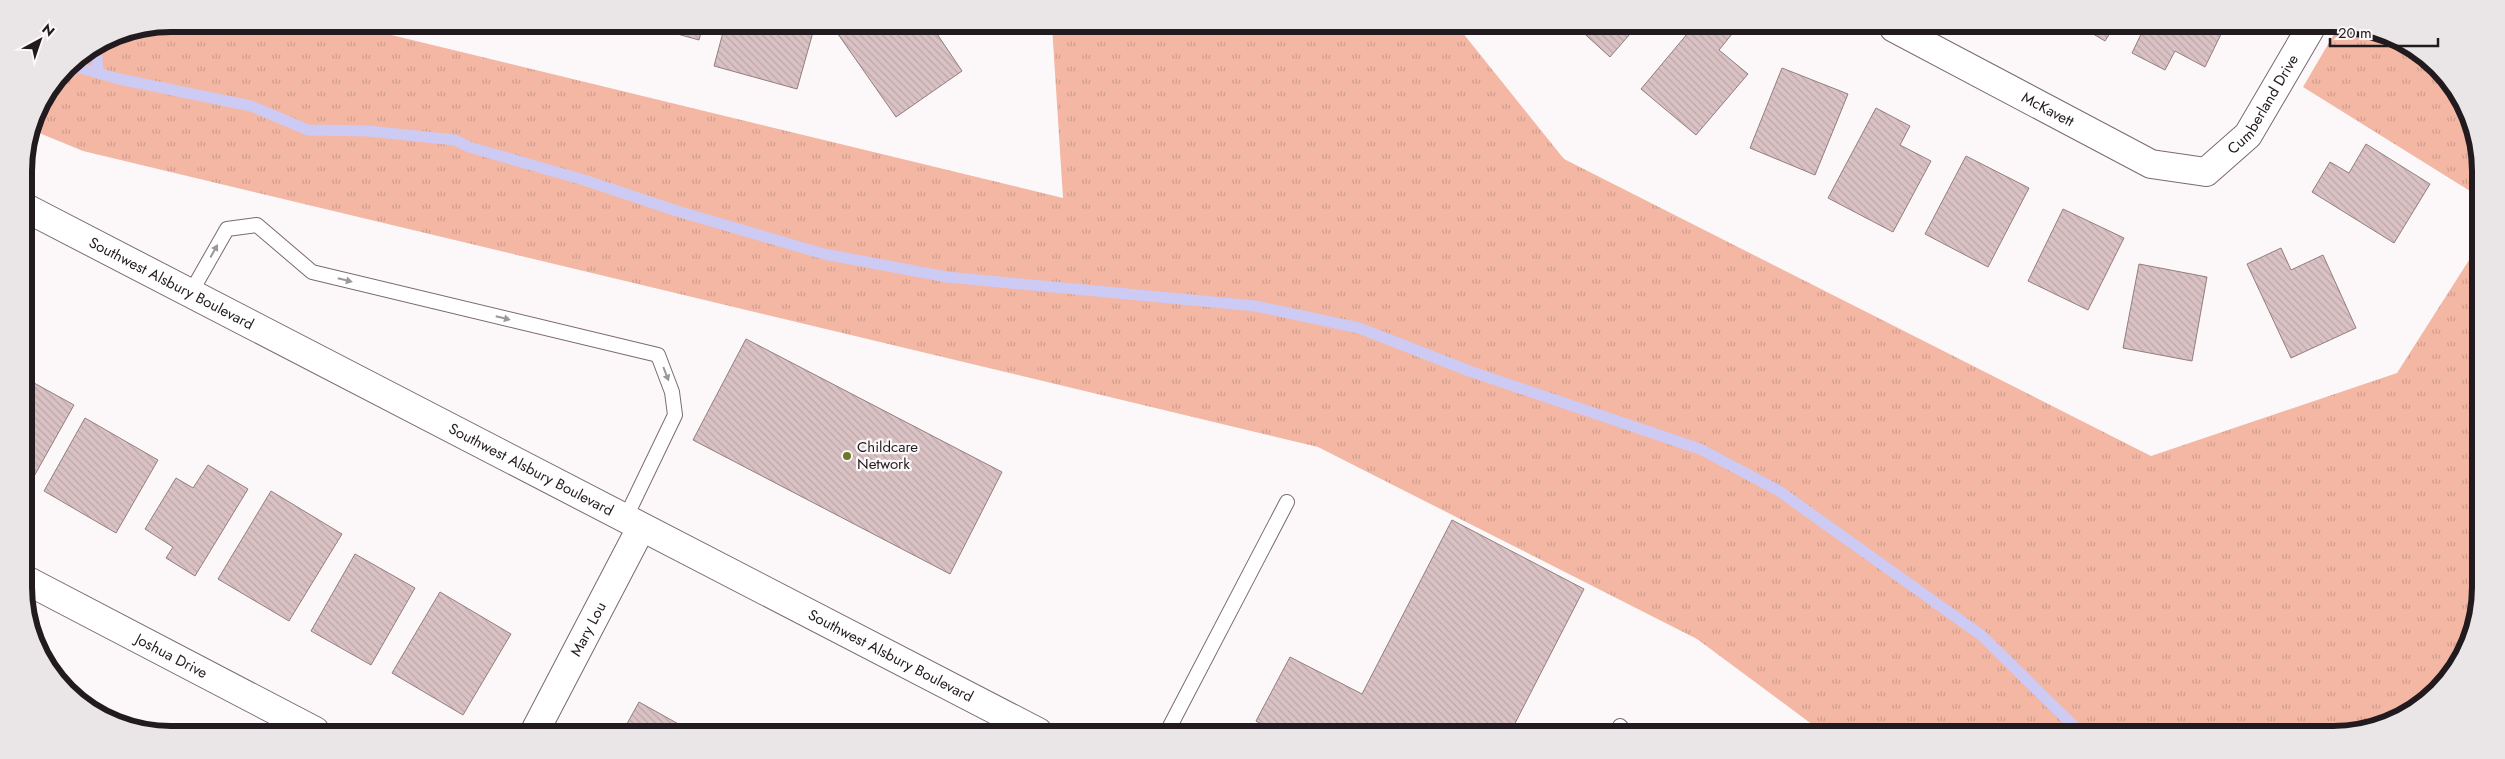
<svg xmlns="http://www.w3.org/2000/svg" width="2505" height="759" viewBox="0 0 2505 759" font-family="Jost,sans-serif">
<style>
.grass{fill:url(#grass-tufts)}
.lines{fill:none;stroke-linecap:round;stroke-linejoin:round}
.stream{stroke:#cdcaf4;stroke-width:11}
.building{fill:url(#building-back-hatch);stroke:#937d7f}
.service-casing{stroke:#7b6973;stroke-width:16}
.minor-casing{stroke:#7b6973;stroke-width:30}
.secondary-casing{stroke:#7b6973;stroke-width:30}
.service{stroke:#fff;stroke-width:14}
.minor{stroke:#fff;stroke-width:28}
.secondary{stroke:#fff;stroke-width:28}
.oneway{fill:#9b989a}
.poi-dot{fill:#687a29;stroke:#fcf8fa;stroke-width:2}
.labels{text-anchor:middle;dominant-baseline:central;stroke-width:4.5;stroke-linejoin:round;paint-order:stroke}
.street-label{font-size:15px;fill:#211a1e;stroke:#fcf8fa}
.poi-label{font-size:15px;fill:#211a1e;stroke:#fcf8fa;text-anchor:start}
.rim{fill:none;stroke:#211a1e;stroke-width:6}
</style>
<defs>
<pattern id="grass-tufts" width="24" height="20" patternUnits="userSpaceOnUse" patternTransform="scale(1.25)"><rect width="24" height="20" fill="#f3b7a4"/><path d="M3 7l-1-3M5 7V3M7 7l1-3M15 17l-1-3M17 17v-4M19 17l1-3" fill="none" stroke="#d09d8d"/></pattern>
<pattern id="building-back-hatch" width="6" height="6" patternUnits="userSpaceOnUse" patternTransform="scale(1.25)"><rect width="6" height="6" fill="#dac2c4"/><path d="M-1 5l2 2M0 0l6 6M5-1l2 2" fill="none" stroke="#bba6a8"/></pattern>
</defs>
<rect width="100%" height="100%" fill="#fcf8fa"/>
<path class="grass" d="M171,24h175l717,174 -11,-172 406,1 106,132 587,297 246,-83 81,-127 -2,380 -19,43 -33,36 -43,22 -38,8 -518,-1 -128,-95 -379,-192 -1235,-296 -51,-21 3,-15 32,-48 48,-32z
M2337,29h35l66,38 28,39 12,37v53l-175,-109z"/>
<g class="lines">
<path class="stream" d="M96,48l2,23
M70,65l49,14 132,27 57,24 60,1 87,9 14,7 115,33 93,31 147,43 123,23 308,29 104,22 113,44 228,77 79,42 202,144 101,99"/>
</g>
<path class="building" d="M645,25h58l-4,15z
M725,25h90l-18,64 -83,-23z
M850,25h81l31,46 -66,46 -58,-83z
M1577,27h59l-26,30z
M1693,27h31l8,7 -13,16 29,24 -52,61 -55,-46z
M2083,28h30l-8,13z
M2144,28h80l-19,39 -30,-16 -10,19 -33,-17z
M1782,68l66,26 -33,81 -65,-27z
M1876,108l34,18 -10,19 31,16 -38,71 -65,-34z
M2366,144l64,40 -36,59 -82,-51 18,-30 19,11z
M1966,156l63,32 -41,79 -63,-33z
M2063,209l61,29 -36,72 -60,-29z
M2281,248l10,22 32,-15 33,73 -65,30 -44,-94z
M2139,264l68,13 -15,84 -69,-13z
M746,339l256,133 -52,102 -257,-134z
M25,378l49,27 -46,82 -2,-2z
M85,418l73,42 -42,73 -72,-42z
M208,465l40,24 -53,87 -29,-18 7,-11 -28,-18 31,-51 17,10z
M271,491l71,43 -53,87 -71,-42z
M1452,520l132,69 -74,144h-104l-6,-3 -2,3h-119l-23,-12 34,-64 72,37z
M355,554l60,34 -44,77 -60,-34z
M440,592l71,42 -48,81 -71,-42z
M639,702l52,29h-68z"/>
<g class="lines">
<defs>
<path id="service" d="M190,294l37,-65 30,-4 55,47 346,83 14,37 3,23 -50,104
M1620,726l6,7
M1167,732l120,-230"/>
<g id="minor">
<path id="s1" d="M1894,28l257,136 55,8 42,-37 62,-106"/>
<path id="s2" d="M26,580l289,151"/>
<path id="s3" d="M535,731l106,-203"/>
</g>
<g id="secondary">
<path id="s4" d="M24,207l1014,525"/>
</g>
</defs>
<use href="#service" class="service-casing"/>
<use href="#minor" class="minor-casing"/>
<use href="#secondary" class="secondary-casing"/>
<use href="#service" class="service"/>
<use href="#minor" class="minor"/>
<use href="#secondary" class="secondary"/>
</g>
<defs><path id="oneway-solid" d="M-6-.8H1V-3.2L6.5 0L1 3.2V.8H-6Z" transform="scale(1.25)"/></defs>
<g class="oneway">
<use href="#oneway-solid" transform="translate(214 251) rotate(-61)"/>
<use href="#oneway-solid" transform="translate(345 280) rotate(14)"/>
<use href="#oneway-solid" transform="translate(503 318) rotate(14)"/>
<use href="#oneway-solid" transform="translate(666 374) rotate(69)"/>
</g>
<circle class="poi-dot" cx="847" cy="456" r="5"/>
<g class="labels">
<g class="street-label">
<text stroke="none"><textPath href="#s1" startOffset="436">Cumberland Drive</textPath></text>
<text stroke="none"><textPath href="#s1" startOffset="174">McKavett</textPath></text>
<text stroke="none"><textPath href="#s4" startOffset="166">Southwest Alsbury Boulevard</textPath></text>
<text stroke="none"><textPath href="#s4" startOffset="571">Southwest Alsbury Boulevard</textPath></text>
<text stroke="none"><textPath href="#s3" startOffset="115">Mary Lou</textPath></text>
<text stroke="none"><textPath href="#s2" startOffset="164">Joshua Drive</textPath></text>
<text stroke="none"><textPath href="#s4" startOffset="976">Southwest Alsbury Boulevard</textPath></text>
</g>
<g class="poi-label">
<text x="857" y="447">Childcare<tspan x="857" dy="17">Network</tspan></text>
</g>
</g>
<path d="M0 0H2505V759H0ZM171 32H2333A139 139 0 0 1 2472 171V587A139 139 0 0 1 2333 726H171A139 139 0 0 1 32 587V171A139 139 0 0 1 171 32Z" fill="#eae6e8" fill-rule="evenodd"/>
<path class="rim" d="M171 32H2333A139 139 0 0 1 2472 171V587A139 139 0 0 1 2333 726H171A139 139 0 0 1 32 587V171A139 139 0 0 1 171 32Z"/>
<g transform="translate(40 40) rotate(40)" stroke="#fcf8fa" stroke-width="4" paint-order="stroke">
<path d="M0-4L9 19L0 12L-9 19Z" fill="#211a1e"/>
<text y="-8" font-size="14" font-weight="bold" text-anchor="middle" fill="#211a1e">N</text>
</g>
<path d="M2330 38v8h108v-8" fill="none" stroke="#211a1e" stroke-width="2.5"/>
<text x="2338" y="38" font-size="15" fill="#211a1e" stroke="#fcf8fa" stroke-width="4" paint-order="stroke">20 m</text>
</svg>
